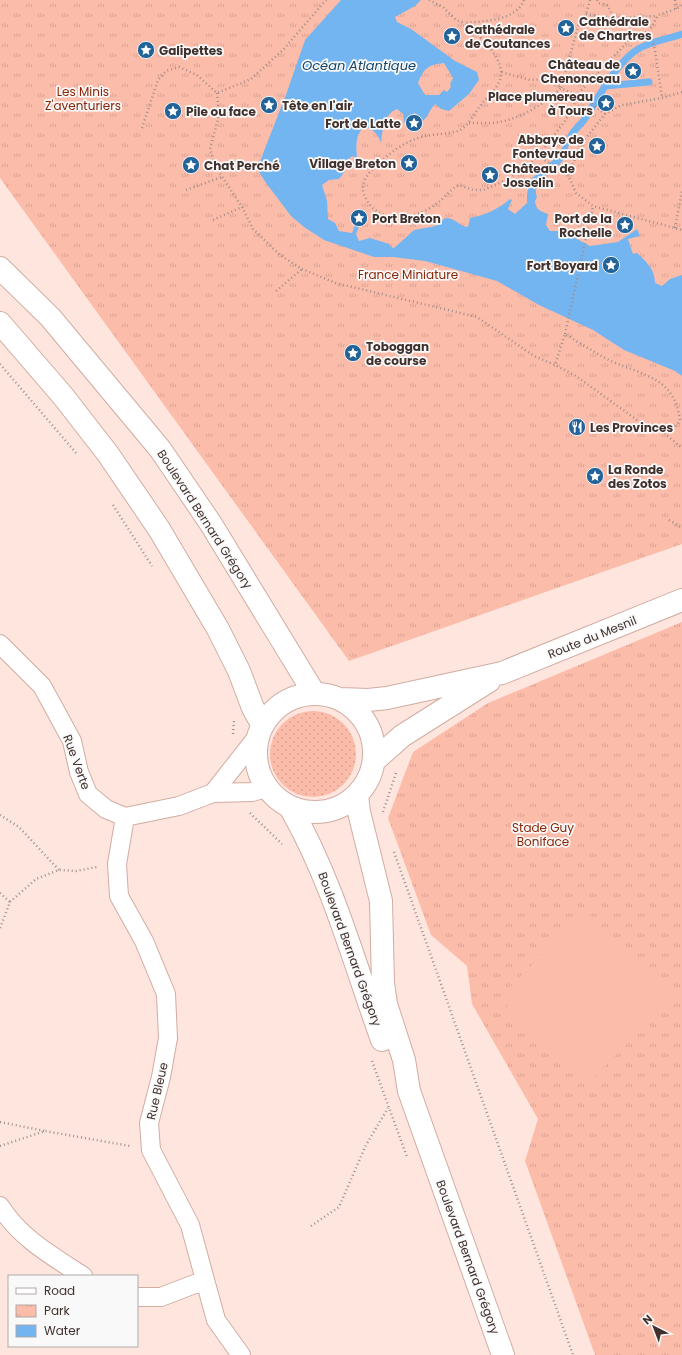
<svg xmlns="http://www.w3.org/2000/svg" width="682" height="1355" viewBox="0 0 682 1355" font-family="Poppins,sans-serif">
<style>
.grass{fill:url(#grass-dots)}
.park{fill:url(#park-tufts)}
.pitch{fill:#fcbcaa}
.water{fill:#73b5f1;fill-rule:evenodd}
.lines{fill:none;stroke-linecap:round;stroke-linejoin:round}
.stream{stroke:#73b5f1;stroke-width:7}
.street-casing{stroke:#d1aca1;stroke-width:20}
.secondary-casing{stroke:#d1aca1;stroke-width:24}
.path{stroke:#a18e88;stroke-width:2.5;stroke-dasharray:1 3;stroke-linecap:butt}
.street{stroke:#fff;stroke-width:18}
.secondary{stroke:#fff;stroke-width:22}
.labels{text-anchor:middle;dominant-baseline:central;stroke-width:3.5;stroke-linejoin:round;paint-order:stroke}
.poi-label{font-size:12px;font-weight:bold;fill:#40312d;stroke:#f9f9f9;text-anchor:start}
.park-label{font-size:12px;fill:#8a2506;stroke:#f9f9f9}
.street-label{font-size:12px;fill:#40312d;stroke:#f9f9f9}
.water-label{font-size:13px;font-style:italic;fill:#14456c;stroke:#f9f9f9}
</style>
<defs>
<pattern id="grass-dots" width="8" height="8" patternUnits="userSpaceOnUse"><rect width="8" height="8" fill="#fcbcaa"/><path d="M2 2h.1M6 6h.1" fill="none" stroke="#d9a293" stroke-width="1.8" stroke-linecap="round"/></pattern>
<pattern id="park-tufts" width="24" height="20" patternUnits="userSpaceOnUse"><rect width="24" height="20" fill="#fcbcaa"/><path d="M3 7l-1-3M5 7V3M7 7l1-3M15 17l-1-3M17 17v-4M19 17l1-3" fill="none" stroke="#d9a293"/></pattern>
</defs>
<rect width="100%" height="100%" fill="#fee6df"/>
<path class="grass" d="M270 754a43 43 0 1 1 86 0a43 43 0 1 1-86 0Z"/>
<path class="park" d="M0,0h682v544l-333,117 -349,-483z
M682,622v733h-87l-70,-194 13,-42 -66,-115 -5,-38 -36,-31 -43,-117 25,-66 75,-49z"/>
<path class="pitch" d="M586,911l87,87 -87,87 -87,-87z"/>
<path class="water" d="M341,0h80l-6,6 -20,11 2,5 14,7 44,32 22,11 2,8 -10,14 -20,17 -8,-2 -6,-5c-5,5 -6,11 -12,17l-8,-8 -6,3 -5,7 -1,-9 -6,-5c-14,6 -14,20 -16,34 -3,-10 -8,-13 -17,-17 -9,10 -8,20 -7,32l-5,-2 -10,9 3,6 -6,8 -10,1 -7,5 5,16 1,18 7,4 4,8 13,2 4,-11h5l-5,12 3,7 11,-3 19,6 2,3 3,1 20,-18 22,-4 9,-8c12,0 13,8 23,9l2,-9c15,-3 29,-9 40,-19l2,1 -4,9 7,5 12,-11v-9l3,-14 23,-20 18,-24c-2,8 -4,18 -8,24 -8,13 -33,19 -26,37l-2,4c1,9 5,10 13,13l-2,11 4,6h7l4,3h7l22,12 28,-4 19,-13 3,7 -12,3 5,15 4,-1c10,9 18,17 18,30l7,3 8,-7 12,-4v101l-7,-5 -51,-21 -31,-20 -54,-25 -42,-24 -72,-20 -32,-4h-19l-50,-17 -20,-13 -13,-11 -25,-33 -9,-14 30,-77 18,-52zM444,63l9,15 -3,6 1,3 -4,5 -3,-2 -5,5h-14l-7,-12c6,-15 10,-18 26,-20z"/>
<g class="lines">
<path class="stream" d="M605,86l44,-4
M571,136c4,-8 11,-12 15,-19 14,-22 30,-54 52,-68 13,-8 30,-10 44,-15"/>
<defs>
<path id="street" d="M0,644l42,42 30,55 7,31 9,22 18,15 19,8 54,-11 34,-13 39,-1 14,-4
M213,793l44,-56
M125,817l-8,47 2,32 25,45 22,53 2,44 -7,39 -12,46 2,27 39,75 26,95 25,35
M0,1206c20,32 52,50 83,70
M137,1297h24l44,-17"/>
<path id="secondary" d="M0,268l50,49 110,132 51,75 103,169
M0,323l63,73 45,58 51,75 59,100 21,42 14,37 9,16
M256 753a59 59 0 1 1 118 0a59 59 0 1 1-118 0Z
M340,699l28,1 19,-2 115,-25 180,-73
M374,761l28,-25 87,-55
M357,795l2,17 22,89 2,82 3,21 18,56 5,31 94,264
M290,807c42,73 64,155 92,233"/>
</defs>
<use href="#street" class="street-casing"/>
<use href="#secondary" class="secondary-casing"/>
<path class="path" d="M429,0l14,7 13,13 9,3
M524,0c-8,21 -40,21 -59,23 13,12 45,39 34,59 -4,9 -13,16 -19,24 -6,8 -12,21 -22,25 -10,3 -22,3 -33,5 -21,5 -40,20 -55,36 -6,7 -9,14 -6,22 11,31 50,27 72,10 9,-6 13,-14 23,-19l14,5h10l15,-6 29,-17 11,-11 27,-35 9,-15 3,-11 58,-61 14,-2 9,-17 18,-6 6,-4
M590,0l-4,14 -7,9 -18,65 27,13 17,13
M597,0l1,3 9,2 7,12
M675,0l1,9
M586,14l28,4 43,-2
M649,32l6,18 7,48
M682,92l-20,6 -40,7 -17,9 -23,29 -14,32 8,18 17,13 89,24
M217,93l2,22 -9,34 7,20 25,38 11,22 27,26 22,14 34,14 141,34 57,39 21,9 10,-31c15,9 30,19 46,27 33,15 64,16 69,60l-9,11 -34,-12 -61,-44 -21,-11
M469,123c7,0 15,0 22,0 24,-1 53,-18 70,-35l-13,-9 -18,1 -29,-8
M142,128l16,-48 8,-9 13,-4 18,8 20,18 34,-14 32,-29 43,-50
M538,156l30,19
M186,190l36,-13
M213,220l29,-13
M675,228l7,-37
M276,291l26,-22
M565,334l28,-128
M0,364l76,89
M658,428l24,20
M113,505l39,61
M669,520l13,8
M233,734l1,-13
M383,812l13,-39
M250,813l32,31
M0,815l19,12 40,43
M394,852l179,503
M0,893l10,9
M0,928l10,-26 26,-23 23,-9 17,1 21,-4
M372,1061l35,96
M0,1122l45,9
M0,1146l45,-15 85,15
M311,1226l28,-19 27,-62 22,-37"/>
<use href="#street" class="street"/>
<use href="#secondary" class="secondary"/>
</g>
<defs>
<symbol id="sight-disc" viewBox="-11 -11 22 22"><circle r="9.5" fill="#226399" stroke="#f9f9f9"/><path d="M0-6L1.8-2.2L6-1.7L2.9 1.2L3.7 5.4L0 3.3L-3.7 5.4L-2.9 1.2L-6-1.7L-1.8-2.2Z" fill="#fff"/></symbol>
<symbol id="restaurant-disc" viewBox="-11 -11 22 22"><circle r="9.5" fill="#226399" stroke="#f9f9f9"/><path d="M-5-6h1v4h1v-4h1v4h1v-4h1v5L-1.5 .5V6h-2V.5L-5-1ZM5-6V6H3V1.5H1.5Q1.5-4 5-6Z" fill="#fff"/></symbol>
</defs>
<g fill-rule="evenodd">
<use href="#sight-disc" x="556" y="18" width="20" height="20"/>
<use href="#sight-disc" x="442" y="26" width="20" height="20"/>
<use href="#sight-disc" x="136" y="40" width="20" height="20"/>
<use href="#sight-disc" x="623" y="61" width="20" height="20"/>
<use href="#sight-disc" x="596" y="93" width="20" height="20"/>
<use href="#sight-disc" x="259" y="95" width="20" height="20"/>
<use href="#sight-disc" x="163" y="101" width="20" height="20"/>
<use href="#sight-disc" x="404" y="113" width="20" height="20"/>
<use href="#sight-disc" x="587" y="136" width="20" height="20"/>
<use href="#sight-disc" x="399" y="153" width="20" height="20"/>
<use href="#sight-disc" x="181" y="155" width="20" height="20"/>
<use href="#sight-disc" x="480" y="165" width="20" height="20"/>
<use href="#sight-disc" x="349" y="208" width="20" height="20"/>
<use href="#sight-disc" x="615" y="215" width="20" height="20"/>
<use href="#sight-disc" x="601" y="255" width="20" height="20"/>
<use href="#sight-disc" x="343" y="343" width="20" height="20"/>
<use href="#restaurant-disc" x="567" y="417" width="20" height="20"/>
<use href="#sight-disc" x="585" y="466" width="20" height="20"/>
</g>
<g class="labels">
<g class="poi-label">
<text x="579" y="21">Cathédrale<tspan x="579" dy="14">de Chartres</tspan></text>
<text x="465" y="29">Cathédrale<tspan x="465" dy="14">de Coutances</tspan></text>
<text x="159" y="50">Galipettes</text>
<text x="620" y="64" text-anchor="end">Château de<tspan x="620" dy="14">Chenonceau</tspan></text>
<text x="593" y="96" text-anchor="end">Place plumereau<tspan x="593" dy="14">à Tours</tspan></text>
<text x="282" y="105">Tête en l'air</text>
<text x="186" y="111">Pile ou face</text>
<text x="401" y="123" text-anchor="end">Fort de Latte</text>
<text x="584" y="139" text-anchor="end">Abbaye de<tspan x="584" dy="14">Fontevraud</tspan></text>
<text x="396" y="163" text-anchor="end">Village Breton</text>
<text x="204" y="165">Chat Perché</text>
<text x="503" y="168">Château de<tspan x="503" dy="14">Josselin</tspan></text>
<text x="372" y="218">Port Breton</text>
<text x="612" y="218" text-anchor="end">Port de la<tspan x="612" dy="14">Rochelle</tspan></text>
<text x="598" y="265" text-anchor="end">Fort Boyard</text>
<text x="366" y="346">Toboggan<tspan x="366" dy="14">de course</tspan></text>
<text x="590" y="427">Les Provinces</text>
<text x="608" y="469">La Ronde<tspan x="608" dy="14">des Zotos</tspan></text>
</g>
<g class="park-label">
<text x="83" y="91">Les Minis<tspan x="83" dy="14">Z'aventuriers</tspan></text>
<text x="408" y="274">France Miniature</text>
<text x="543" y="827">Stade Guy<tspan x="543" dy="14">Boniface</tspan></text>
</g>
<g class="street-label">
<text transform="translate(205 519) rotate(57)">Boulevard Bernard Grégory</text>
<text transform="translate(592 637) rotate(-22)">Route du Mesnil</text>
<text transform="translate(77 762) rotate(70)">Rue Verte</text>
<text transform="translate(350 949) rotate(70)">Boulevard Bernard Grégory</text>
<text transform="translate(157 1091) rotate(-77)">Rue Bleue</text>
<text transform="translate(468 1257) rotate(70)">Boulevard Bernard Grégory</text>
</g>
<g class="water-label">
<text x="359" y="65">Océan Atlantique</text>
</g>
</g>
<rect x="8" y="1275" width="130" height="72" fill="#f9f9f9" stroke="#afa9a7"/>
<rect x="16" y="1288" width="20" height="6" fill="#ffffff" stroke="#afa9a7"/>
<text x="44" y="1295" font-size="12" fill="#40312d">Road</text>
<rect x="16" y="1305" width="20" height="12" fill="url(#park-tufts)" stroke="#afa9a7"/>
<text x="44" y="1315" font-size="12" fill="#40312d">Park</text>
<rect x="16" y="1325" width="20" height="12" fill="#73b5f1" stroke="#afa9a7"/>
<text x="44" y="1335" font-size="12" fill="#40312d">Water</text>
<g transform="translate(654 1327) rotate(318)" stroke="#f9f9f9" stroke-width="3" paint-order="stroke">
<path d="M0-3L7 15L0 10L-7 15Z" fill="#40312d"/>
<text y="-6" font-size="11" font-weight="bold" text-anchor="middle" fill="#40312d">N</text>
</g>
</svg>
